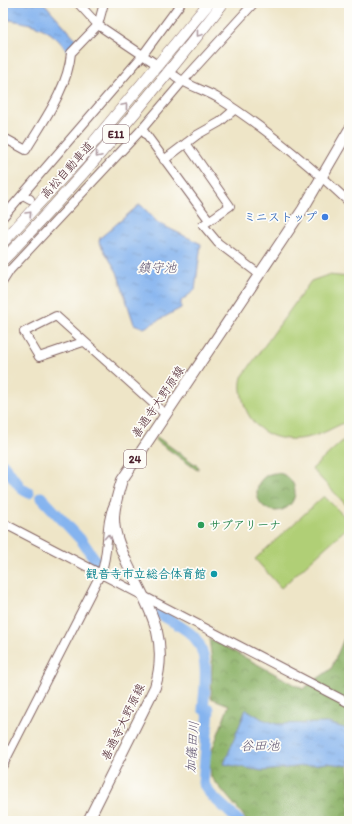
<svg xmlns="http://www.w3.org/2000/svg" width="352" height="824" viewBox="0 0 352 824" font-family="Itim,'Klee One',sans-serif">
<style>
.grass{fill:#b0cf76;stroke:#7d7750}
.forest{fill:url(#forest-crowns);stroke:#6b6849}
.water{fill:url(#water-ripples);stroke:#686a8d}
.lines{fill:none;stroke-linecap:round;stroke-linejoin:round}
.river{stroke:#85b4ef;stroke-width:11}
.minor-casing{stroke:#836462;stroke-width:10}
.major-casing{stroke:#836462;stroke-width:12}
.highway-casing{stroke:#836462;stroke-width:12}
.minor{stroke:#fff;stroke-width:8}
.major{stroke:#fff;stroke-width:10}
.highway{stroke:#fff;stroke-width:11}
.oneway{stroke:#ae9aa0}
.shop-dot{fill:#3f7fe0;stroke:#fdfcf7;stroke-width:1.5}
.leisure-dot{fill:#2e9e5b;stroke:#fdfcf7;stroke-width:1.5}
.culture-dot{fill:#0f9aa8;stroke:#fdfcf7;stroke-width:1.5}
.labels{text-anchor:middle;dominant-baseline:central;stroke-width:3.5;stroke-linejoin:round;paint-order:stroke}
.shield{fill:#fdfcf7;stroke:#806168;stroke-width:1}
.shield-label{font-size:11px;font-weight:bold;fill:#4a1f2b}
.street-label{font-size:12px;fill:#4a1f2b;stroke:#fdfcf7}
.shop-label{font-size:12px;font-weight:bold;fill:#366cbe;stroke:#fdfcf7;text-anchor:end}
.leisure-label{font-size:12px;font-weight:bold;fill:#27864d;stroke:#fdfcf7;text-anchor:start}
.culture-label{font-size:12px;font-weight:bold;fill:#0d838f;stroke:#fdfcf7;text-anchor:end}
.water-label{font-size:13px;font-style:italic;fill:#5f5370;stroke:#fdfcf7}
</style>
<defs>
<pattern id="forest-crowns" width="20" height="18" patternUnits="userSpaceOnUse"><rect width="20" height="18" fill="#8cb267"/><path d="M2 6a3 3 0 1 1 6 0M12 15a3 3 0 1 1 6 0" fill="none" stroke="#749055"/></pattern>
<pattern id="water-ripples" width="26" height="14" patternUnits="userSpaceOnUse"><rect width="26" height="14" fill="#85b4ef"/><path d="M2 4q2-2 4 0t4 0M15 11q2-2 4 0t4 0" fill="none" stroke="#6f92c2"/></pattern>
</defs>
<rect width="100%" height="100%" fill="#fdfcf7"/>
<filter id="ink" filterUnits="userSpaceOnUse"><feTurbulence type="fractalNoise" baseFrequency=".025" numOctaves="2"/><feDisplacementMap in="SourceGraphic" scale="8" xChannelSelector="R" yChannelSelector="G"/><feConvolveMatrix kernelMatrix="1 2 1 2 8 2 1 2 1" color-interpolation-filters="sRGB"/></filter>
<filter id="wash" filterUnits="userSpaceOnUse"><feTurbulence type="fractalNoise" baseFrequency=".012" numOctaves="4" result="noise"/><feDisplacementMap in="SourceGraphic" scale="16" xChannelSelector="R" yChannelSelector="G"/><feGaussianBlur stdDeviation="0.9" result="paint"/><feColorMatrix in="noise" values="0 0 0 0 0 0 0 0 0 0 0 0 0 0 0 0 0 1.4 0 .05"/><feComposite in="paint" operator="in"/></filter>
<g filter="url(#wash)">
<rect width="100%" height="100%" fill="#eee5c7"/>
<path class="grass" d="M328,275l21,2v142c-4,4 -10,6 -16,9 -31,17 -73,18 -88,-21 -3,-10 -6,-20 -3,-30l69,-96z
M349,435v73l-37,-39z
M324,496l25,25v5l-68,62 -26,-29z"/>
<path class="forest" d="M157,437l42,30 -2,3 -42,-30z
M257 492a19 19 0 1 1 38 0a19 19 0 1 1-38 0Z
M349,627v194h-103l-3,-6 -32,-38 -2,-19 20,-53 -18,-7 1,-36 -3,-24 94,51 28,-20z"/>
<path class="water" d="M3,3h41l32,36 -9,12c-17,-25 -36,-28 -64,-32z
M139,205h2l17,18 43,21 -6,46 -14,11v7l-37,20 -10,-4 -17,-52 -18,-30 1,-4z
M246,709l16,10 15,5 51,-1 19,6 2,5v32l-22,-3 -64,8 -39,-7z"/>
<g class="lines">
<path class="river" d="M3,464l19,25 7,4
M41,497l41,44 14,20
M154,611c13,7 26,14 37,23 20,17 14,53 12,75
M209,709l-6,74 8,12 28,26"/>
</g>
</g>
<g filter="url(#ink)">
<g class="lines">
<defs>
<path id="minor" d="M78,3l20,22 55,37
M175,76c13,10 29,14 43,22 48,30 90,66 131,104
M142,129l67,91
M6,139l20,11c18,-30 42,-62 45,-97l27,-28 6,-22
M186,143l44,63 -27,19 15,18 41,31
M164,160l33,-25 23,-13 14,-12
M23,195l7,4
M3,217l139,-161 39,-53
M3,281l7,-11 132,-141 40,-47 72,-79
M83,342l-44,15 -15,-25 32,-16 109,98
M3,523l346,180
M3,765l98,-192c9,-22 3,-48 13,-69"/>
<path id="major" d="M88,821l67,-134c15,-50 -7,-80 -28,-124 -6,-14 -13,-29 -13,-44 0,-14 4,-26 8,-39l181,-271 46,-79"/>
<path id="highway" d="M3,242l80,-87 126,-152
M3,260c79,-81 151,-168 220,-257"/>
</defs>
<use href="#minor" class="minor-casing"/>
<use href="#major" class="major-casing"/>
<use href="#highway" class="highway-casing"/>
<use href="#minor" class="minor"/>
<use href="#major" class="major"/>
<use href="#highway" class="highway"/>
</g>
<defs><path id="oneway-chevron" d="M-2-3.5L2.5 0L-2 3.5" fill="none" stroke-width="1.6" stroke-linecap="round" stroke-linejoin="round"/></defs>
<g class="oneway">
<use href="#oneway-chevron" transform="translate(199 34) rotate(128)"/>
<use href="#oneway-chevron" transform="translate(125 106) rotate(-50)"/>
<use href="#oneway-chevron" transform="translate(98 155) rotate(130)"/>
<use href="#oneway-chevron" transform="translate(29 214) rotate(-47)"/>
<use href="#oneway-chevron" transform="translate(108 537) rotate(-86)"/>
</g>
</g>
<circle class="shop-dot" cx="325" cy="217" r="4"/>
<circle class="leisure-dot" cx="201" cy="525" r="4"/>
<circle class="culture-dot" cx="214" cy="574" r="4"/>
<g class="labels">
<g class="shield">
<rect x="103" y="125" width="26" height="18" rx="3"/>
<rect x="124" y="450" width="22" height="18" rx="3"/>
</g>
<g class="shield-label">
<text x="116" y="134">E11</text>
<text x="135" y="459">24</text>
</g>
<g class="street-label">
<text transform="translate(67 170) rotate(-48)">高松自動車道</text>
<text transform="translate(158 402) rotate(-56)">善通寺大野原線</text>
<text transform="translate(123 722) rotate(-64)">善通寺大野原線</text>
</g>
<g class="shop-label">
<text x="317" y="217">ミニストップ</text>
</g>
<g class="leisure-label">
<text x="209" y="525">サブアリーナ</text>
</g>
<g class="culture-label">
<text x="206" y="574">観音寺市立総合体育館</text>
</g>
<g class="water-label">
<text x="157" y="267">鎮守池</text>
<text x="260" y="745">谷田池</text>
<text transform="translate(192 747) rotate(-86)">加儀田川</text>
</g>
</g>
<rect width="352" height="824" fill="none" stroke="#fdfcf7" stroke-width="16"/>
</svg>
